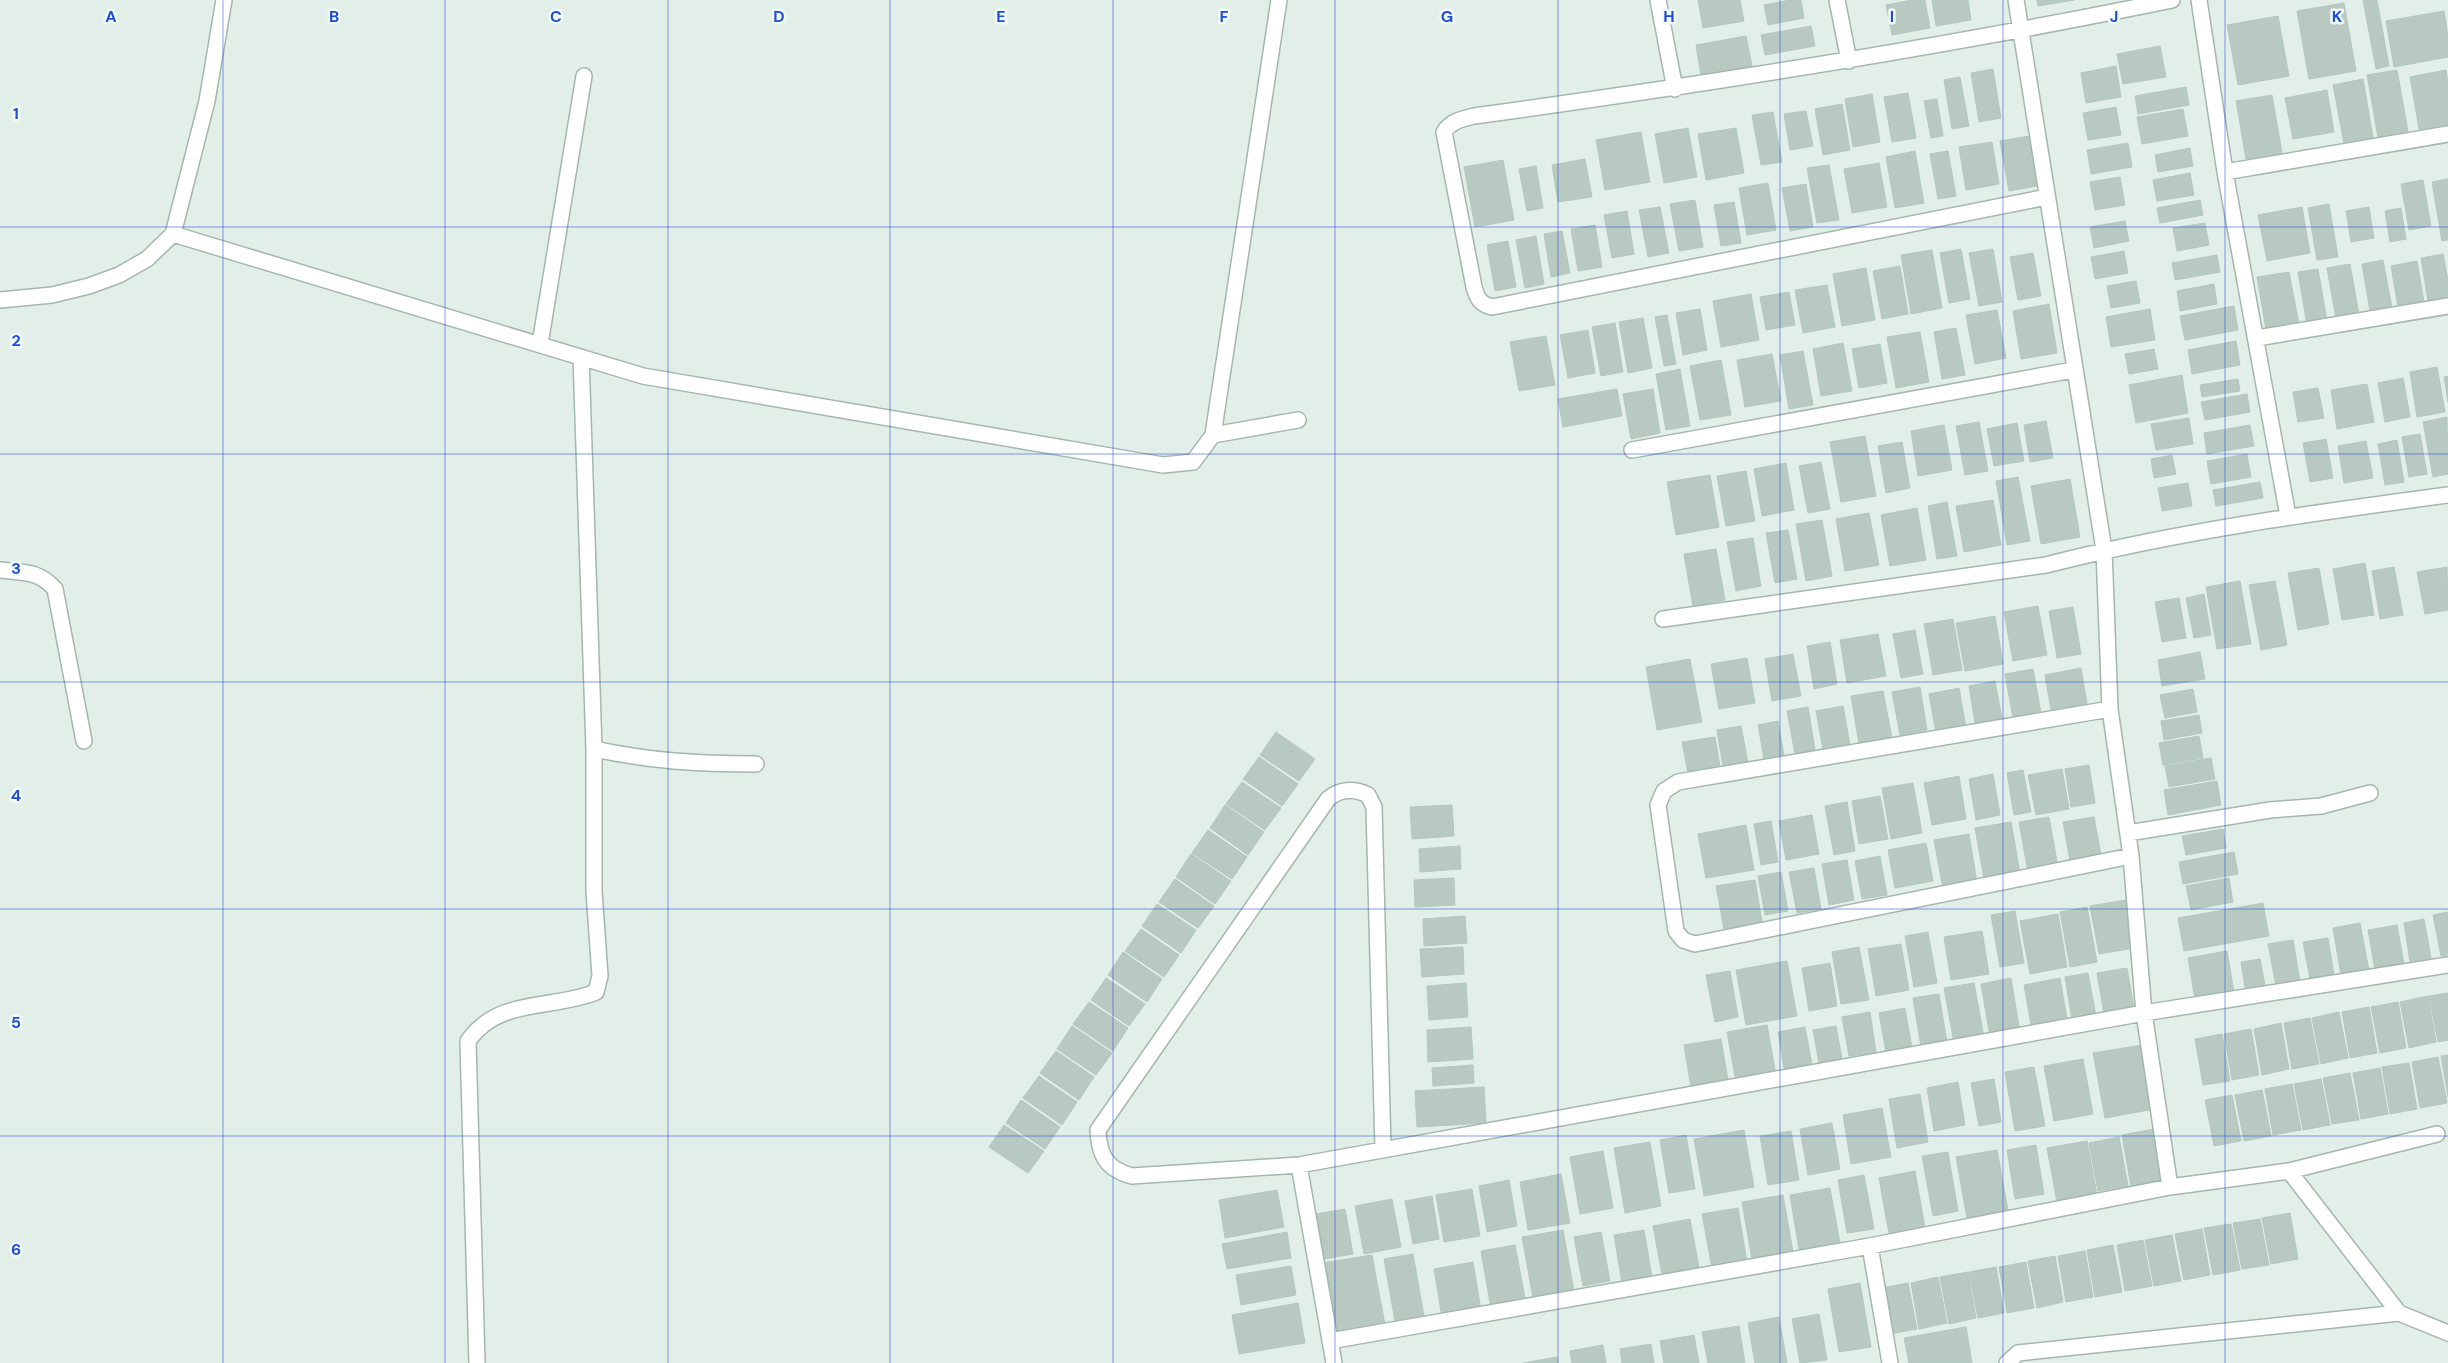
<svg xmlns="http://www.w3.org/2000/svg" width="2448" height="1363" viewBox="0 0 2448 1363" font-family="'DM Sans',sans-serif">
<style>
.building{fill:#b7c9c1;stroke:#b3c8bf}
.lines{fill:none;stroke-linecap:round;stroke-linejoin:round}
.lane-casing{stroke:#a4b7af;stroke-width:18}
.street-casing{stroke:#a4b7af;stroke-width:18}
.lane{stroke:#fff;stroke-width:15}
.street{stroke:#fff;stroke-width:15}
.grid{fill:none;stroke:#1d4ed8;stroke-width:1;stroke-opacity:0.55}
.grid-label{font-size:16px;text-anchor:middle;font-weight:bold;fill:#1d4ed8;stroke:#f3faf6;stroke-width:5;stroke-linejoin:round;paint-order:stroke}
</style>
<rect width="100%" height="100%" fill="#e2eee8"/>
<path class="building" d="M1698,0h42l4,21 -41,7z
M1790,0h11l3,18 -36,7 -4,-20z
M1912,0h13l5,28 -38,7 -6,-30z
M1932,0h36l3,20 -35,6z
M2037,0h38l-37,6z
M2363,0h14l12,66 -13,3z
M2344,3l12,68 -47,8 -12,-68z
M2444,11l4,25v21l-54,10 -8,-46z
M2278,16l11,60 -51,9 -11,-60z
M1811,26l4,20 -50,9 -4,-20z
M1746,36l6,30 -51,9 -5,-30z
M2160,46l6,31 -43,7 -6,-30z
M2116,66l5,31 -35,6 -5,-30z
M1993,69l8,49 -22,4 -8,-49z
M2397,70l12,67 -30,6 -12,-68z
M2446,70l2,14v45l-28,5 -10,-57z
M1960,77l9,49 -17,3 -8,-49z
M2363,79l11,64 -29,6 -12,-64z
M2186,87l3,18 -51,9 -3,-18z
M2327,90l7,42 -41,7 -8,-41z
M1908,93l8,45 -24,4 -8,-45z
M1872,94l8,48 -27,5 -8,-48z
M2272,95l10,58 -36,6 -10,-58z
M1937,99l6,37 -12,2 -7,-37z
M1842,104l8,46 -27,5 -8,-46z
M2116,107l5,28 -33,5 -5,-27z
M2183,109l5,27 -46,8 -5,-27z
M1806,111l7,35 -23,4 -6,-36z
M1773,112l9,50 -21,3 -9,-50z
M1688,128l9,49 -33,6 -9,-49z
M1736,128l8,45 -38,7 -8,-46z
M1641,132l9,50 -45,8 -9,-50z
M2029,136l8,50 -28,5 -9,-50z
M1992,142l7,42 -33,6 -7,-43z
M2128,143l4,24 -41,7 -4,-24z
M2190,148l3,18 -35,6 -3,-17z
M1915,151l9,52 -29,5 -9,-51z
M1948,151l8,45 -18,3 -8,-45z
M1585,159l7,38 -34,5 -6,-37z
M1503,160l11,60 -39,7 -11,-60z
M1879,163l8,44 -35,6 -8,-44z
M1829,165l10,55 -22,3 -10,-55z
M1536,166l7,42 -16,3 -8,-42z
M2190,173l4,22 -37,6 -4,-21z
M2120,177l5,28 -30,5 -5,-28z
M2448,179v61l-6,1 -10,-59z
M2423,180l8,46 -22,4 -8,-46z
M1768,183l8,47 -29,5 -8,-47z
M1806,184l7,43 -23,4 -8,-43z
M1695,200l8,47 -24,4 -9,-47z
M2200,200l3,15 -43,8 -3,-15z
M1734,202l7,41 -20,3 -7,-41z
M2329,204l9,53 -21,3 -9,-52z
M1660,207l9,46 -21,4 -9,-47z
M2302,207l8,46 -43,8 -9,-46z
M2369,207l5,31 -23,4 -5,-31z
M2401,208l5,31 -16,3 -5,-31z
M1627,211l7,43 -22,4 -8,-43z
M2125,221l4,20 -35,7 -4,-21z
M2205,223l4,22 -32,6 -4,-23z
M1595,225l7,42 -24,4 -7,-42z
M1562,231l8,42 -19,4 -7,-43z
M1536,236l8,48 -19,4 -9,-48z
M1508,241l8,46 -21,4 -8,-46z
M1961,249l9,50 -21,4 -9,-50z
M1993,249l9,53 -23,4 -10,-53z
M1932,250l10,58 -31,6 -10,-59z
M2124,251l4,22 -33,6 -4,-22z
M2033,253l8,43 -23,4 -8,-43z
M2443,254l5,26v24l-19,3 -8,-49z
M2217,255l3,17 -45,8 -3,-17z
M2383,260l10,53 -22,4 -9,-53z
M2417,261l8,47 -26,5 -8,-47z
M2350,264l9,51 -23,4 -9,-51z
M1900,266l8,48 -26,5 -9,-48z
M1866,268l9,52 -33,6 -9,-52z
M2318,269l9,52 -20,4 -9,-53z
M2289,272l10,52 -33,5 -9,-52z
M2136,281l4,22 -29,5 -4,-22z
M2214,284l3,20 -37,7 -3,-20z
M1827,285l8,42 -32,6 -8,-43z
M1789,292l6,33 -29,5 -6,-33z
M1751,294l8,46 -38,7 -8,-46z
M2049,304l8,49 -36,6 -8,-48z
M2234,306l4,24 -53,10 -5,-24z
M1700,309l7,41 -24,5 -7,-42z
M2150,309l5,31 -44,7 -5,-30z
M1997,310l9,48 -31,6 -9,-49z
M1667,315l9,49 -12,2 -9,-49z
M1643,318l9,50 -24,5 -9,-51z
M1615,323l8,49 -22,4 -9,-49z
M1956,328l9,47 -23,4 -8,-47z
M1588,330l7,43 -27,5 -8,-43z
M1920,332l9,50 -33,6 -9,-51z
M1546,336l9,49 -36,6 -9,-49z
M2236,341l4,24 -48,9 -4,-24z
M1843,343l9,48 -31,5 -8,-47z
M1880,344l7,39 -28,5 -7,-39z
M2154,349l4,20 -29,5 -4,-20z
M1803,351l10,54 -24,4 -9,-54z
M1772,354l9,47 -36,6 -8,-47z
M1721,360l10,55 -31,5 -10,-54z
M2437,367l8,45 -28,5 -7,-45z
M1680,369l10,57 -24,4 -10,-56z
M2182,375l6,38 -52,10 -7,-38z
M2448,376v26l-4,-25z
M2403,378l7,39 -25,5 -7,-39z
M2238,379l2,12 -38,6 -2,-12z
M2367,384l7,38 -37,7 -6,-39z
M2318,388l6,30 -26,4 -5,-30z
M1617,389l5,27 -59,11 -5,-28z
M1653,389l7,44 -29,6 -8,-45z
M2247,394l3,18 -45,8 -4,-18z
M2447,417l1,57 -15,3 -10,-55z
M2189,418l4,26 -37,6 -5,-26z
M2046,421l7,37 -23,4 -6,-37z
M1979,422l9,49 -23,4 -9,-49z
M2017,423l7,38 -30,5 -7,-37z
M1944,425l8,45 -34,6 -7,-45z
M2250,425l4,21 -47,8 -3,-21z
M2420,434l7,40 -18,3 -7,-40z
M1865,436l11,60 -35,6 -11,-60z
M2326,439l7,39 -23,4 -7,-39z
M2397,440l7,42 -19,3 -7,-41z
M2366,441l7,37 -29,5 -6,-37z
M1902,442l8,46 -24,5 -8,-47z
M2247,454l4,23 -40,7 -4,-23z
M2172,455l4,19 -22,4 -3,-19z
M1821,462l9,47 -22,4 -9,-47z
M1786,463l8,47 -32,6 -8,-47z
M1746,471l9,50 -29,5 -9,-50z
M1710,475l9,52 -43,8 -9,-53z
M2018,477l12,64 -23,4 -11,-64z
M2070,479l10,58 -39,7 -10,-58z
M2260,482l3,16 -47,8 -3,-16z
M2188,483l4,23 -30,5 -4,-23z
M1993,500l8,45 -37,7 -8,-46z
M1947,502l10,54 -20,3 -9,-53z
M1917,508l9,52 -36,6 -9,-51z
M1869,513l10,52 -34,6 -9,-52z
M1822,520l10,56 -26,5 -10,-57z
M1788,530l9,49 -22,4 -9,-50z
M1753,538l8,48 -25,5 -9,-49z
M1716,549l9,51 -32,6 -9,-52z
M2365,563l9,52 -32,5 -9,-51z
M2394,567l9,48 -23,4 -8,-48z
M2447,567l1,43 -23,4 -8,-42z
M2319,568l10,56 -31,6 -10,-57z
M2240,581l11,63 -34,5 -11,-62z
M2275,581l12,64 -26,5 -12,-65z
M2204,594l7,41 -17,3 -8,-40z
M2179,598l7,40 -24,4 -7,-40z
M2038,606l9,49 -34,6 -9,-49z
M2073,607l8,47 -24,4 -8,-47z
M1995,616l8,48 -38,7 -9,-48z
M1953,619l9,51 -29,5 -9,-51z
M1915,630l8,44 -22,4 -8,-44z
M1878,634l8,42 -39,7 -7,-43z
M1830,642l7,42 -23,5 -7,-43z
M2200,652l5,27 -43,7 -4,-26z
M1793,654l8,42 -29,5 -7,-42z
M1747,658l8,45 -36,6 -8,-45z
M1690,659l12,63 -45,8 -11,-63z
M2081,668l7,42 -36,6 -7,-41z
M2033,669l8,44 -28,5 -8,-44z
M1995,681l7,38 -27,4 -6,-37z
M1920,687l7,43 -27,5 -8,-43z
M1959,688l7,40 -30,5 -7,-39z
M2193,689l4,23 -32,6 -5,-23z
M1883,691l9,47 -33,6 -8,-48z
M1843,706l7,39 -27,5 -7,-39z
M1808,707l7,43 -20,4 -8,-43z
M2199,715l3,18 -38,7 -3,-19z
M1778,721l7,40 -20,3 -7,-39z
M1741,726l7,37 -25,4 -6,-37z
M1276,732l39,27 -16,22 -39,-26z
M2199,736l4,22 -40,7 -4,-22z
M1715,737l6,36 -32,5 -7,-36z
M1259,757l39,27 -16,22 -39,-27z
M2211,758l4,21 -46,8 -4,-21z
M2089,765l6,38 -24,4 -6,-38z
M2062,769l7,40 -33,6 -8,-40z
M2023,770l8,42 -17,3 -7,-42z
M1993,774l7,41 -24,5 -7,-41z
M1959,776l7,43 -34,6 -8,-42z
M2217,781l4,24 -53,10 -4,-25z
M1242,782l39,26 -16,22 -39,-26z
M1913,783l9,50 -31,6 -9,-51z
M1880,796l8,43 -29,5 -7,-43z
M1847,802l8,49 -21,4 -9,-49z
M1225,805l39,27 -16,23 -38,-27z
M1452,805l2,31 -42,3 -2,-32z
M1812,815l7,39 -33,6 -7,-39z
M2049,817l9,50 -30,5 -9,-50z
M2094,817l8,43 -31,6 -8,-44z
M1771,821l7,41 -17,3 -7,-41z
M2011,822l9,51 -36,6 -9,-51z
M1746,825l8,45 -48,8 -8,-44z
M2223,829l3,19 -40,7 -4,-19z
M1208,830l39,27 -15,22 -40,-26z
M1969,834l8,49 -34,6 -9,-49z
M1926,843l7,38 -38,7 -7,-38z
M1460,846l1,23 -41,3 -1,-23z
M2234,852l4,22 -55,10 -4,-22z
M1191,854l40,27 -16,23 -39,-27z
M1880,856l7,39 -25,4 -7,-38z
M1847,860l7,40 -25,5 -7,-41z
M1814,868l7,41 -24,4 -8,-41z
M1781,872l7,39 -23,4 -7,-39z
M1454,878l1,27 -40,2 -1,-27z
M2229,878l4,24 -42,8 -5,-24z
M1175,879l39,27 -16,22 -39,-26z
M1755,880l7,42 -38,7 -8,-43z
M2126,900l8,48 -35,6 -9,-48z
M2263,903l6,33 -85,15 -6,-33z
M1157,904l39,26 -15,23 -39,-27z
M2087,907l10,55 -27,5 -10,-55z
M2015,911l9,52 -24,4 -9,-52z
M2448,912v43l-7,1 -8,-41z
M2058,914l9,53 -37,7 -10,-53z
M1465,916l2,27 -43,3 -1,-27z
M2424,919l7,39 -21,4 -6,-39z
M2360,923l10,53 -28,5 -9,-53z
M2397,925l7,39 -29,6 -7,-40z
M1141,929l38,26 -15,22 -39,-26z
M1982,931l7,43 -38,6 -7,-43z
M1928,932l9,51 -23,4 -9,-51z
M2328,938l6,37 -24,4 -7,-37z
M2293,940l8,47 -24,4 -9,-47z
M1901,944l8,46 -33,6 -8,-47z
M1463,947l1,27 -42,3 -2,-28z
M1859,947l10,53 -28,4 -9,-52z
M2227,951l7,41 -39,7 -7,-41z
M1123,952l39,27 -15,23 -39,-27z
M2260,959l6,31 -20,3 -5,-31z
M1787,961l10,55 -51,9 -10,-55z
M1830,963l7,43 -28,5 -7,-43z
M2127,968l7,40 -30,6 -7,-41z
M1730,971l8,46 -23,5 -9,-47z
M2088,973l8,43 -24,4 -7,-43z
M1106,978l39,26 -16,22 -38,-26z
M2011,978l9,54 -30,5 -9,-53z
M2060,978l8,46 -36,6 -8,-45z
M1466,983l2,34 -39,3 -2,-34z
M1974,983l10,54 -30,6 -10,-55z
M2448,993v47l-10,2 -9,-46z
M1939,994l8,48 -26,5 -8,-49z
M2428,996l8,46 -27,6 -9,-46z
M1089,1002l39,26 -15,23 -40,-27z
M2398,1002l8,46 -26,5 -9,-46z
M2369,1007l8,46 -27,5 -8,-46z
M1905,1008l8,46 -26,4 -8,-45z
M1870,1012l6,40 -27,4 -7,-39z
M2339,1012l9,46 -27,6 -9,-46z
M2310,1018l9,46 -27,5 -8,-46z
M2281,1023l8,46 -27,6 -8,-46z
M1767,1025l9,50 -40,7 -9,-50z
M1072,1026l40,27 -16,22 -39,-26z
M1836,1026l7,39 -23,4 -7,-39z
M1471,1027l2,32 -45,3 -1,-32z
M1805,1027l8,43 -28,5 -7,-43z
M2251,1029l8,46 -27,5 -8,-46z
M2222,1034l8,47 -27,4 -8,-46z
M1721,1039l8,47 -37,7 -8,-48z
M2143,1045l11,64 -49,9 -12,-65z
M1056,1051l38,26 -15,23 -39,-27z
M2448,1055v42l-7,-41z
M2438,1057l9,46 -27,5 -8,-46z
M2083,1059l10,55 -39,7 -10,-55z
M2409,1063l8,46 -27,5 -8,-47z
M1473,1065l1,18 -41,3 -1,-18z
M2034,1067l11,59 -30,5 -10,-59z
M2380,1068l8,46 -27,5 -8,-46z
M2350,1073l9,47 -27,4 -9,-46z
M1039,1076l38,26 -15,23 -39,-27z
M1994,1079l7,43 -22,4 -8,-43z
M2321,1079l9,46 -27,5 -9,-46z
M1958,1082l7,43 -31,6 -7,-43z
M2292,1084l9,46 -28,5 -8,-46z
M1484,1087l2,36 -69,4 -2,-36z
M2262,1090l9,46 -27,5 -9,-46z
M1920,1094l8,48 -31,6 -8,-49z
M2232,1095l9,46 -27,5 -9,-46z
M1021,1100l39,27 -15,22 -39,-26z
M1882,1108l9,49 -40,7 -8,-49z
M1832,1123l8,46 -32,6 -8,-46z
M1004,1125l40,26 -16,22 -39,-26z
M2159,1128l10,58 -37,6 -10,-57z
M1744,1130l10,57 -50,9 -10,-57z
M1791,1131l8,49 -31,5 -8,-49z
M1686,1135l9,54 -26,4 -9,-53z
M2119,1137l9,49 -30,5 -9,-48z
M2087,1141l10,54 -40,7 -10,-54z
M1650,1142l11,64 -36,7 -11,-65z
M2036,1145l8,49 -29,5 -8,-49z
M1997,1150l11,60 -41,8 -11,-61z
M1603,1151l10,57 -33,6 -10,-57z
M1948,1152l10,59 -25,5 -11,-60z
M1915,1171l10,57 -36,6 -10,-56z
M1561,1174l9,49 -42,7 -8,-48z
M1864,1175l10,54 -27,4 -9,-53z
M1509,1180l8,46 -30,6 -8,-46z
M1830,1188l10,55 -41,7 -9,-55z
M1472,1189l8,47 -36,6 -8,-47z
M1277,1190l7,37 -59,11 -6,-38z
M1783,1195l10,57 -41,7 -10,-57z
M1432,1196l7,43 -26,5 -8,-43z
M1392,1199l9,48 -37,7 -9,-48z
M1738,1208l9,54 -35,6 -10,-54z
M1345,1209l8,45 -34,6 -8,-45z
M2290,1213l8,46 -27,5 -9,-46z
M1690,1219l10,54 -37,7 -10,-54z
M2260,1219l9,46 -27,4 -9,-46z
M2231,1224l9,46 -27,5 -9,-47z
M2202,1229l8,46 -26,5 -9,-46z
M1563,1230l11,61 -41,7 -11,-61z
M1644,1230l9,53 -30,6 -9,-54z
M1287,1232l4,26 -64,11 -5,-25z
M1601,1232l9,49 -27,5 -9,-49z
M2172,1235l9,46 -27,5 -9,-46z
M2143,1240l9,46 -27,5 -8,-46z
M1515,1245l11,58 -35,6 -10,-58z
M2113,1245l9,47 -27,5 -8,-47z
M2085,1251l8,46 -27,5 -8,-46z
M1413,1254l12,68 -29,5 -12,-68z
M1372,1255l13,70 -50,9 -13,-71z
M2055,1256l8,46 -26,6 -9,-47z
M1473,1262l8,48 -39,7 -8,-48z
M2026,1262l8,46 -27,5 -8,-46z
M1291,1266l5,29 -55,10 -5,-30z
M1996,1267l8,46 -26,5 -9,-46z
M1968,1272l8,46 -27,6 -9,-47z
M1938,1277l9,46 -28,6 -8,-46z
M1860,1283l11,64 -32,5 -11,-63z
M1908,1283l9,46 -27,5 -8,-46z
M1298,1303l7,40 -66,11 -7,-39z
M1819,1314l8,46 -27,3 -8,-44z
M1779,1317l8,46h-32l-7,-40z
M1739,1326l6,37h-37l-6,-31z
M1966,1327l6,36h-63l-5,-25z
M1694,1335l5,28h-35l-4,-22z
M1651,1344l3,19h-32l-2,-14z
M1603,1345l3,18h-34l-2,-12z
M1557,1357l1,6h-35z"/>
<g class="lines">
<defs>
<path id="lane" d="M0,570c24,3 38,0 55,19l29,152"/>
<path id="street" d="M1658,0l17,89
M1837,0l12,61
M2016,0l88,550 6,159 21,147 13,157 26,174
M2199,0l26,172 63,344
M2225,172l223,-38
M2047,197l-555,110c-12,-3 -15,-9 -18,-20l-30,-155c7,-11 18,-13 30,-16 234,-32 466,-68 698,-116
M173,234l470,142 520,89 30,-3 20,-27 66,-435
M0,300l52,-5 37,-9 30,-11 28,-16 26,-25 34,-133 17,-101
M2257,338l191,-32
M540,344l44,-268
M1213,435l85,-15
M1632,450l441,-80
M1663,619l383,-54c132,-34 267,-52 402,-70
M2110,709l-432,73 -14,9 -6,14 18,126 7,9 12,4 436,-88
M594,749c57,12 103,15 162,15
M2128,833l142,-23 51,-4 49,-13
M1383,1148l-9,-341 -6,-12c-14,-7 -29,-6 -40,4l-230,331c1,25 8,39 34,46l167,-11 845,-152 304,-48
M1299,1165l35,198
M2289,1171l148,-37
M1870,1246l20,117
M1330,1341l540,-95 300,-59 119,-16 110,142 49,20
M477,1363l-9,-322c31,-44 84,-31 128,-49l4,-16 -6,-85v-142l-13,-392
M2007,1363l11,-10 381,-40"/>
</defs>
<use href="#lane" class="lane-casing"/>
<use href="#street" class="street-casing"/>
<use href="#lane" class="lane"/>
<use href="#street" class="street"/>
</g>
<path class="grid" d="M223,0v1363M445,0v1363M668,0v1363M890,0v1363M1113,0v1363M1335,0v1363M1558,0v1363M1780,0v1363M2003,0v1363M2225,0v1363M0,227h2448M0,454h2448M0,682h2448M0,909h2448M0,1136h2448"/>
<g class="grid-label">
<text x="111" y="22">A</text>
<text x="334" y="22">B</text>
<text x="556" y="22">C</text>
<text x="779" y="22">D</text>
<text x="1001" y="22">E</text>
<text x="1224" y="22">F</text>
<text x="1447" y="22">G</text>
<text x="1669" y="22">H</text>
<text x="1892" y="22">I</text>
<text x="2114" y="22">J</text>
<text x="2337" y="22">K</text>
<text x="16" y="119">1</text>
<text x="16" y="346">2</text>
<text x="16" y="574">3</text>
<text x="16" y="801">4</text>
<text x="16" y="1028">5</text>
<text x="16" y="1255">6</text>
</g>
</svg>
